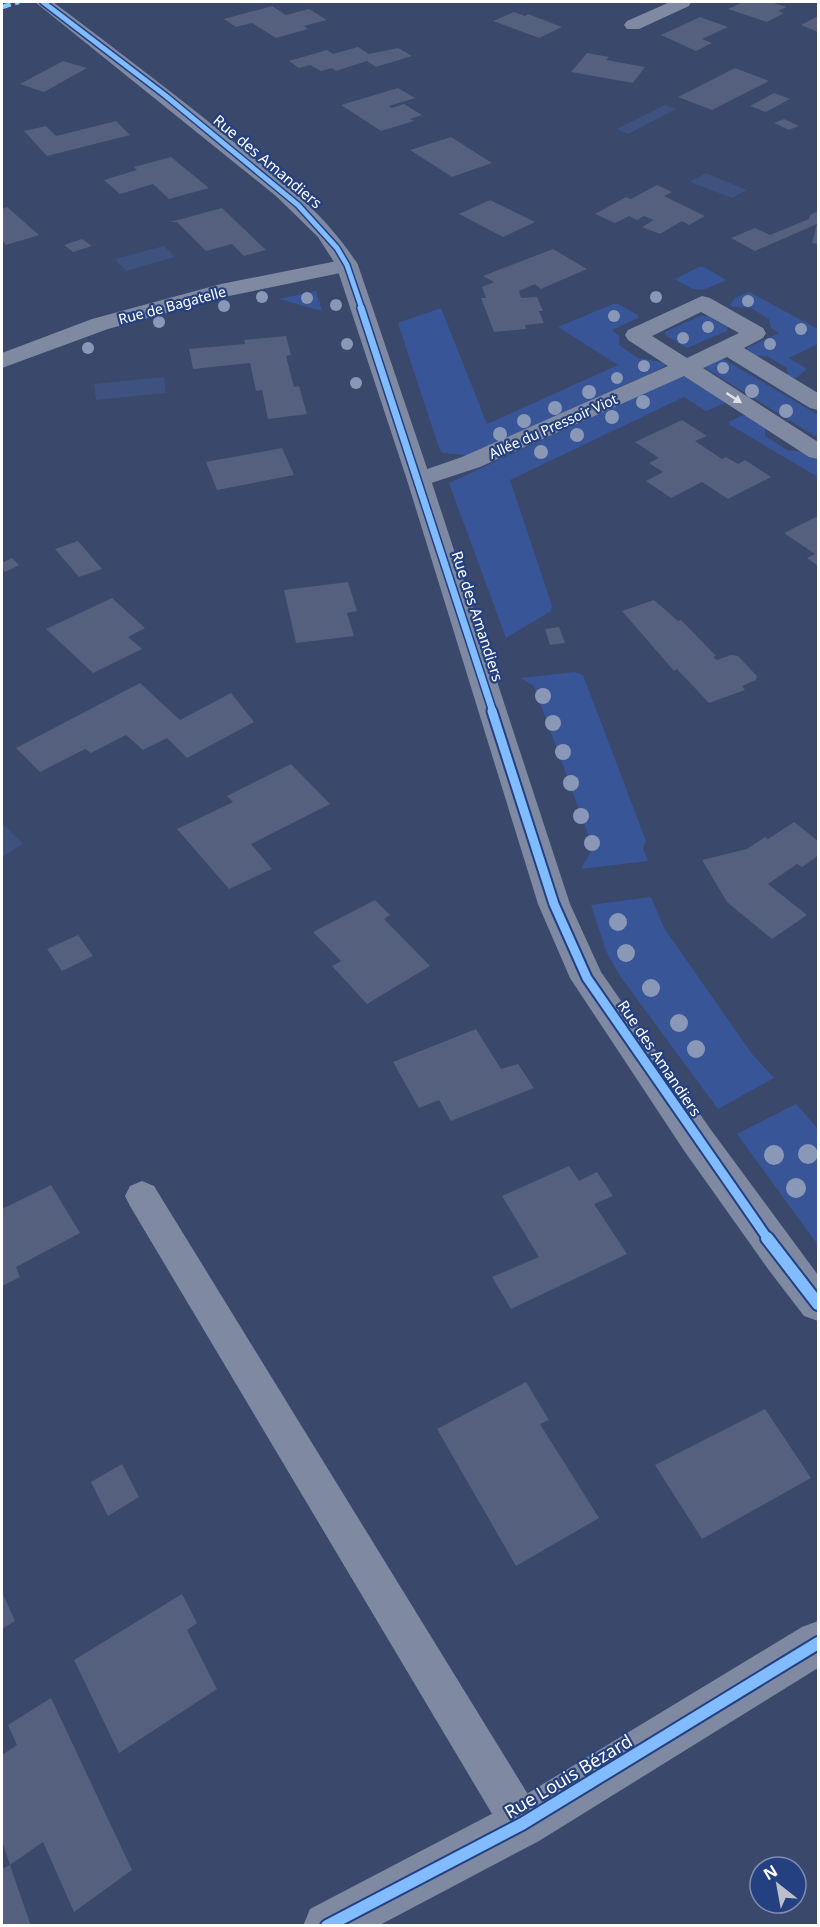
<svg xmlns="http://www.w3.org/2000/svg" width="820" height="1927" viewBox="0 0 820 1927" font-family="'Noto Sans',sans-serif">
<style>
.green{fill:#385697}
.water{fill:#3e5280}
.building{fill:#54607d}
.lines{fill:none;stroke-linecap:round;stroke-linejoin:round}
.service{fill:#7f89a1;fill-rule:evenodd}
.minor{fill:#7f89a1;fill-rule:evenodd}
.tertiary{fill:#7f89a1;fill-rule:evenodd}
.quiet{stroke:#80caff;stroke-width:4.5;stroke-dasharray:9 4.5;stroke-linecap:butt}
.cycleway-far3-casing{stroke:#244080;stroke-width:8}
.cycleway-far2-casing{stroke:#244080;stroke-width:10}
.cycleway-far1-casing{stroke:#244080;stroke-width:13}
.cycleway-casing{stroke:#244080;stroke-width:16}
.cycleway-far3{stroke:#80bcff;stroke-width:5}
.cycleway-far2{stroke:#80bcff;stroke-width:7}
.cycleway-far1{stroke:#80bcff;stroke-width:9}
.cycleway{stroke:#80bcff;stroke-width:12}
.tree{fill:#8a98b7}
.oneway{fill:#dfe2e8}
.labels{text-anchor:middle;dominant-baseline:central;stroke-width:4.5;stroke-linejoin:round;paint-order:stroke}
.far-street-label{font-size:14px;fill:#fff;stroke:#244080}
.street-label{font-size:15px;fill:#fff;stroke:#244080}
.near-street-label{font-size:18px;fill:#fff;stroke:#244080}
</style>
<rect width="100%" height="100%" fill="#39486b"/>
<path class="green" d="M699,267h5l22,13c-26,12 -27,14 -51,-1z
M316,291l6,20 -43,-12z
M749,292l69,37v15l-29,14 18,11 -11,9h-8l-1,-10 -20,-12 -17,-1 -3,-5 1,-3 31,-14 -8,-5 -2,-9 -18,-11 -18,-1 -3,-2 5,-7z
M613,304h5l20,11v3l-26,12 7,6v9l19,13 28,5 -2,4 -187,85 -11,3 -23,-2 -4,-5 -41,-125 43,-15 46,116 131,-59 -60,-38z
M700,316h8l19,11v4l-40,17 -22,-13v-3z
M722,358l96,57v23l-116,-72z
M681,376l10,2 34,22 -2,4 -17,7 -22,-14 -174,83 42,126 -1,5 -45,27 -57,-155z
M749,415l16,10v11l22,14 23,3 8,5v19l-88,-52 -1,-3 12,-6z
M575,672l8,3 63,166 -3,7 5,13 -67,8 12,-21 -59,-162 -13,-8z
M651,897l13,31 88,126 22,24 -56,31 -98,-133 -14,-25 -15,-46z
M796,1104l22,25v116l-81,-111z"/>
<path class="water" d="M665,105l11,4 -48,25 -11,-5z
M706,173l41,17 -15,8 -42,-16z
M164,246l11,11 -49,14 -11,-12z
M164,377l2,16 -70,7 -2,-16z
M2,823l21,21 -21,13z"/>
<path class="building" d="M743,2h28l16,5 -9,4 6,2 -17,9 -39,-13z
M272,6l14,9 23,-6 18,11 -23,6 4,3 -32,9 -24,-15 -16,4 -12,-8z
M514,12l11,4 3,-2 34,13 -23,11 -46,-17z
M818,16v16l-17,-7z
M700,17l28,10 -26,12 10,4 -16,8 -35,-16z
M358,47l11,7 29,-6 14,8 -36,11 -9,-6 -31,10 -4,-3 -11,3 -11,-6 -11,3 -10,-7 38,-11 6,4z
M587,53l22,4 -3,3 39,7 -12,16 -62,-11z
M63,61l24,7 -43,24 -24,-8z
M735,68l34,13 -57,29 -34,-13z
M398,88l17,10 -26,8 3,2 12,-4 18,11 -12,4 4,2 -33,10 -40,-26z
M774,93l16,6 -24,13 -16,-6z
M784,119l15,7 -10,4 -15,-7z
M116,121l14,14 -83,21 -23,-25 22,-5 10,10z
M451,137l41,26 -40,14 -42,-27z
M171,157l38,31 -40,11 -16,-15 -33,10 -16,-14 33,-10 -3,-3z
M657,185l15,7 -8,4 41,20 -16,9 -7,-4 -22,13 -18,-7 12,-7 -10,-4 -7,4 -8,-4 -14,7 -20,-9 31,-17 5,2z
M490,200l45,22 -32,15 -44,-23z
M7,207l32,28 -33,10 -4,-5v-31z
M222,208l44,42 -22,6 -12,-12 -26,7 -29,-29h-7z
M818,211v33l-6,-1 5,-19 -62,27 -24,-13 24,-10 15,7 39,-16 1,-4z
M82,239l10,7 -19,6 -9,-7z
M553,249l34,20 -46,20 -6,-5 -16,7 2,7 16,-1 6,14h-4l5,12 -19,2 1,4 -32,3 -13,-34h5l-4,-11 12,-5 -11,-6z
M286,336l5,19 -5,1 8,31 5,-1 8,28 -39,5 -6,-29 -6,1 -6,-28 -57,6 -4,-20 56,-5 -1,-4z
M682,420l25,16 -12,5 27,18 4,-2 12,7 7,-4 26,17 -43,22 -26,-17 -31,16 -25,-17 17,-9 -14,-9 10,-5 -24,-16z
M282,448l12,27 -77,15 -11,-28z
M818,516v50l-11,-8 8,-4 -31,-21z
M78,541l24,28 -23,8 -24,-28z
M12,558l7,7 -14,7 -3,-4v-5z
M348,582l9,29 -10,2 7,23 -58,7 -12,-53z
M112,598l33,30 -17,9 14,12 -49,24 -47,-44z
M654,600l24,21 3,-1 35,36 -3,1 4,3 14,-5 7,1 19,20 -1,4 -14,6 3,4 -36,13 -32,-34 -3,2 -52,-60z
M559,627l6,16 -15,2 -5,-16z
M140,683l40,37 51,-27 23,29 -67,36 -20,-20 -24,12 -17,-15 -35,18 -6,-4 -45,23 -24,-24z
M291,764l39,40 -79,40 21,25 -43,20 -52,-60 56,-27 -6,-6z
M794,822l24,19v15l-16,11 -5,-3 -29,20 39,31 -35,24 -45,-37 -25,-42 45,-11 18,-12 3,2z
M375,900l15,15 -6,4 46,47 -63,38 -35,-38 9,-5 -28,-29z
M78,935l15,21 -31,15 -15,-22z
M476,1029l25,40 17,-5 16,24 -83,33 -12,-21 -20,8 -26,-46z
M569,1166l10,15 18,-9 16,24 -19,8 33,50 -116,55 -19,-32 47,-20 -37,-61z
M51,1185l29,48 -64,34 4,10 -18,9v-77z
M526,1382l23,38 -9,4 59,94 -83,48 -79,-137z
M765,1409l46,69 -109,61 -47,-74z
M122,1464l17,33 -31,19 -17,-34z
M2,1592l13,29 -13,8z
M182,1594l15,29 -10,7 30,59 -98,64 -45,-93z
M51,1698l81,172 -58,42 -31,-70 -33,23 21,61h-29v-57l8,-4 -8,-24v-86l15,-10 -9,-20z"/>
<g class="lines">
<path class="service" d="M142,1181l12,5 383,623 7,15 -7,15 -15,7 -15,-7 -377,-633 -5,-10 5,-10z"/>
<path class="minor" d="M670,2h21l-2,4 -50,23h-12l-3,-4 3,-4z
M347,259l8,1 3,5 -3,5 -131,27 -116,32 -106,39v-15l90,-34 129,-35z
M702,296l8,2 53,30 3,5 -3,5 -19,10 74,45v17l-8,-2 -83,-51 -24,11 115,74v17l-9,-2 -125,-81 -204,91 -61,20 -9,-2 -3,-5 3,-5 52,-18 206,-91 -40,-26 -3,-5 3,-5zM701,312l38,21 -52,25 -35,-22z
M818,1621v47l-279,173 -161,85h-75l7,-17 195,-102 297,-180z"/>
<path class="tertiary" d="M35,2h18c61,46 122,92 182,141 46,37 91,71 123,122l73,215 139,424 31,68 110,158 107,145v46l-14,-5 -36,-47 -83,-117 -115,-174 -32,-74 -131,-424 -71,-215 -18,-28 -42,-41z"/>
<path class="quiet" d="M2,7l17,-5"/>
<defs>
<path id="cycleway-far3" d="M43,2l123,94 132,109 39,43 10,17 15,44"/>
<path id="cycleway-far2" d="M361,308l132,404"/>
<path id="cycleway-far1" d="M492,711l62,193 33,74 181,261"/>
<path id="cycleway" d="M767,1238l51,66
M327,1926l195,-102 296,-181"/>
</defs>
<use href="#cycleway-far3" class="cycleway-far3-casing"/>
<use href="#cycleway-far2" class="cycleway-far2-casing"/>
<use href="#cycleway-far1" class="cycleway-far1-casing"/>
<use href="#cycleway" class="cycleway-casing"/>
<use href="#cycleway-far3" class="cycleway-far3"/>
<use href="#cycleway-far2" class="cycleway-far2"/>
<use href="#cycleway-far1" class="cycleway-far1"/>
<use href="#cycleway" class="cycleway"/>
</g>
<g class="tree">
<circle cx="262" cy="297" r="6"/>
<circle cx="656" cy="297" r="6"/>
<circle cx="307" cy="298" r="6"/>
<circle cx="748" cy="301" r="6"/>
<circle cx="336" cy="305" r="6"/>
<circle cx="224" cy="306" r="6"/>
<circle cx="614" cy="316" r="6"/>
<circle cx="159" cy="322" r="6"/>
<circle cx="708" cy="327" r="6"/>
<circle cx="801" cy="329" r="6"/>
<circle cx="683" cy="338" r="6"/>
<circle cx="347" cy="344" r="6"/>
<circle cx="770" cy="344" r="6"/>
<circle cx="88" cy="348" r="6"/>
<circle cx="644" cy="366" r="6"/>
<circle cx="723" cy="368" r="6"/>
<circle cx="617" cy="378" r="6"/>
<circle cx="356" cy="383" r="6"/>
<circle cx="752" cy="391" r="7"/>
<circle cx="589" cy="392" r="7"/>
<circle cx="643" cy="402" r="7"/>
<circle cx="555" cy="408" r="7"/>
<circle cx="786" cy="411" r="7"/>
<circle cx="612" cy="417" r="7"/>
<circle cx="524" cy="421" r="7"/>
<circle cx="500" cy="434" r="7"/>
<circle cx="577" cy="435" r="7"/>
<circle cx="541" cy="452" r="7"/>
<circle cx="543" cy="696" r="8"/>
<circle cx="553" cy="723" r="8"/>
<circle cx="563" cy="752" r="8"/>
<circle cx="571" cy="783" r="8"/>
<circle cx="581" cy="816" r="8"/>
<circle cx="592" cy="843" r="8"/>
<circle cx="618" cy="922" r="9"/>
<circle cx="626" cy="953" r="9"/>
<circle cx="651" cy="988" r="9"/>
<circle cx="679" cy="1023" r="9"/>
<circle cx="696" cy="1049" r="9"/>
<circle cx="808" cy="1154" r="10"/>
<circle cx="774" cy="1155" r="10"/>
<circle cx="796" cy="1188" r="10"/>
</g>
<defs><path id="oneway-solid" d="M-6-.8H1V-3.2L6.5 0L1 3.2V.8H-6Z" transform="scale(1.5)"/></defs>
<use class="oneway" href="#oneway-solid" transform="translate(734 398) rotate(33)"/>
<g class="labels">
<g class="far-street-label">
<text transform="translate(172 305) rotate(-15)">Rue de Bagatelle</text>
<text transform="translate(553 426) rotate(-24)">Allée du Pressoir Viot</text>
</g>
<g class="street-label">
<text transform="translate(268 161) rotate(40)">Rue des Amandiers</text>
<text transform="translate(478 616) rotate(72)">Rue des Amandiers</text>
<text transform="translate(660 1058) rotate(56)">Rue des Amandiers</text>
</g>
<g class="near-street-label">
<text transform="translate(568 1776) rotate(-31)">Rue Louis Bézard</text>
</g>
</g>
<rect width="820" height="1927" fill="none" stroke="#ffffff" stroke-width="6"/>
<g transform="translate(778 1885) rotate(329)"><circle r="28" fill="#244080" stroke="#7c8cb3" stroke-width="1.5"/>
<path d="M0-4.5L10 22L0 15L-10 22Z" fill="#babfcb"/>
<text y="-9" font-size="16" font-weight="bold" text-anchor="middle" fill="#ffffff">N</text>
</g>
</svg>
